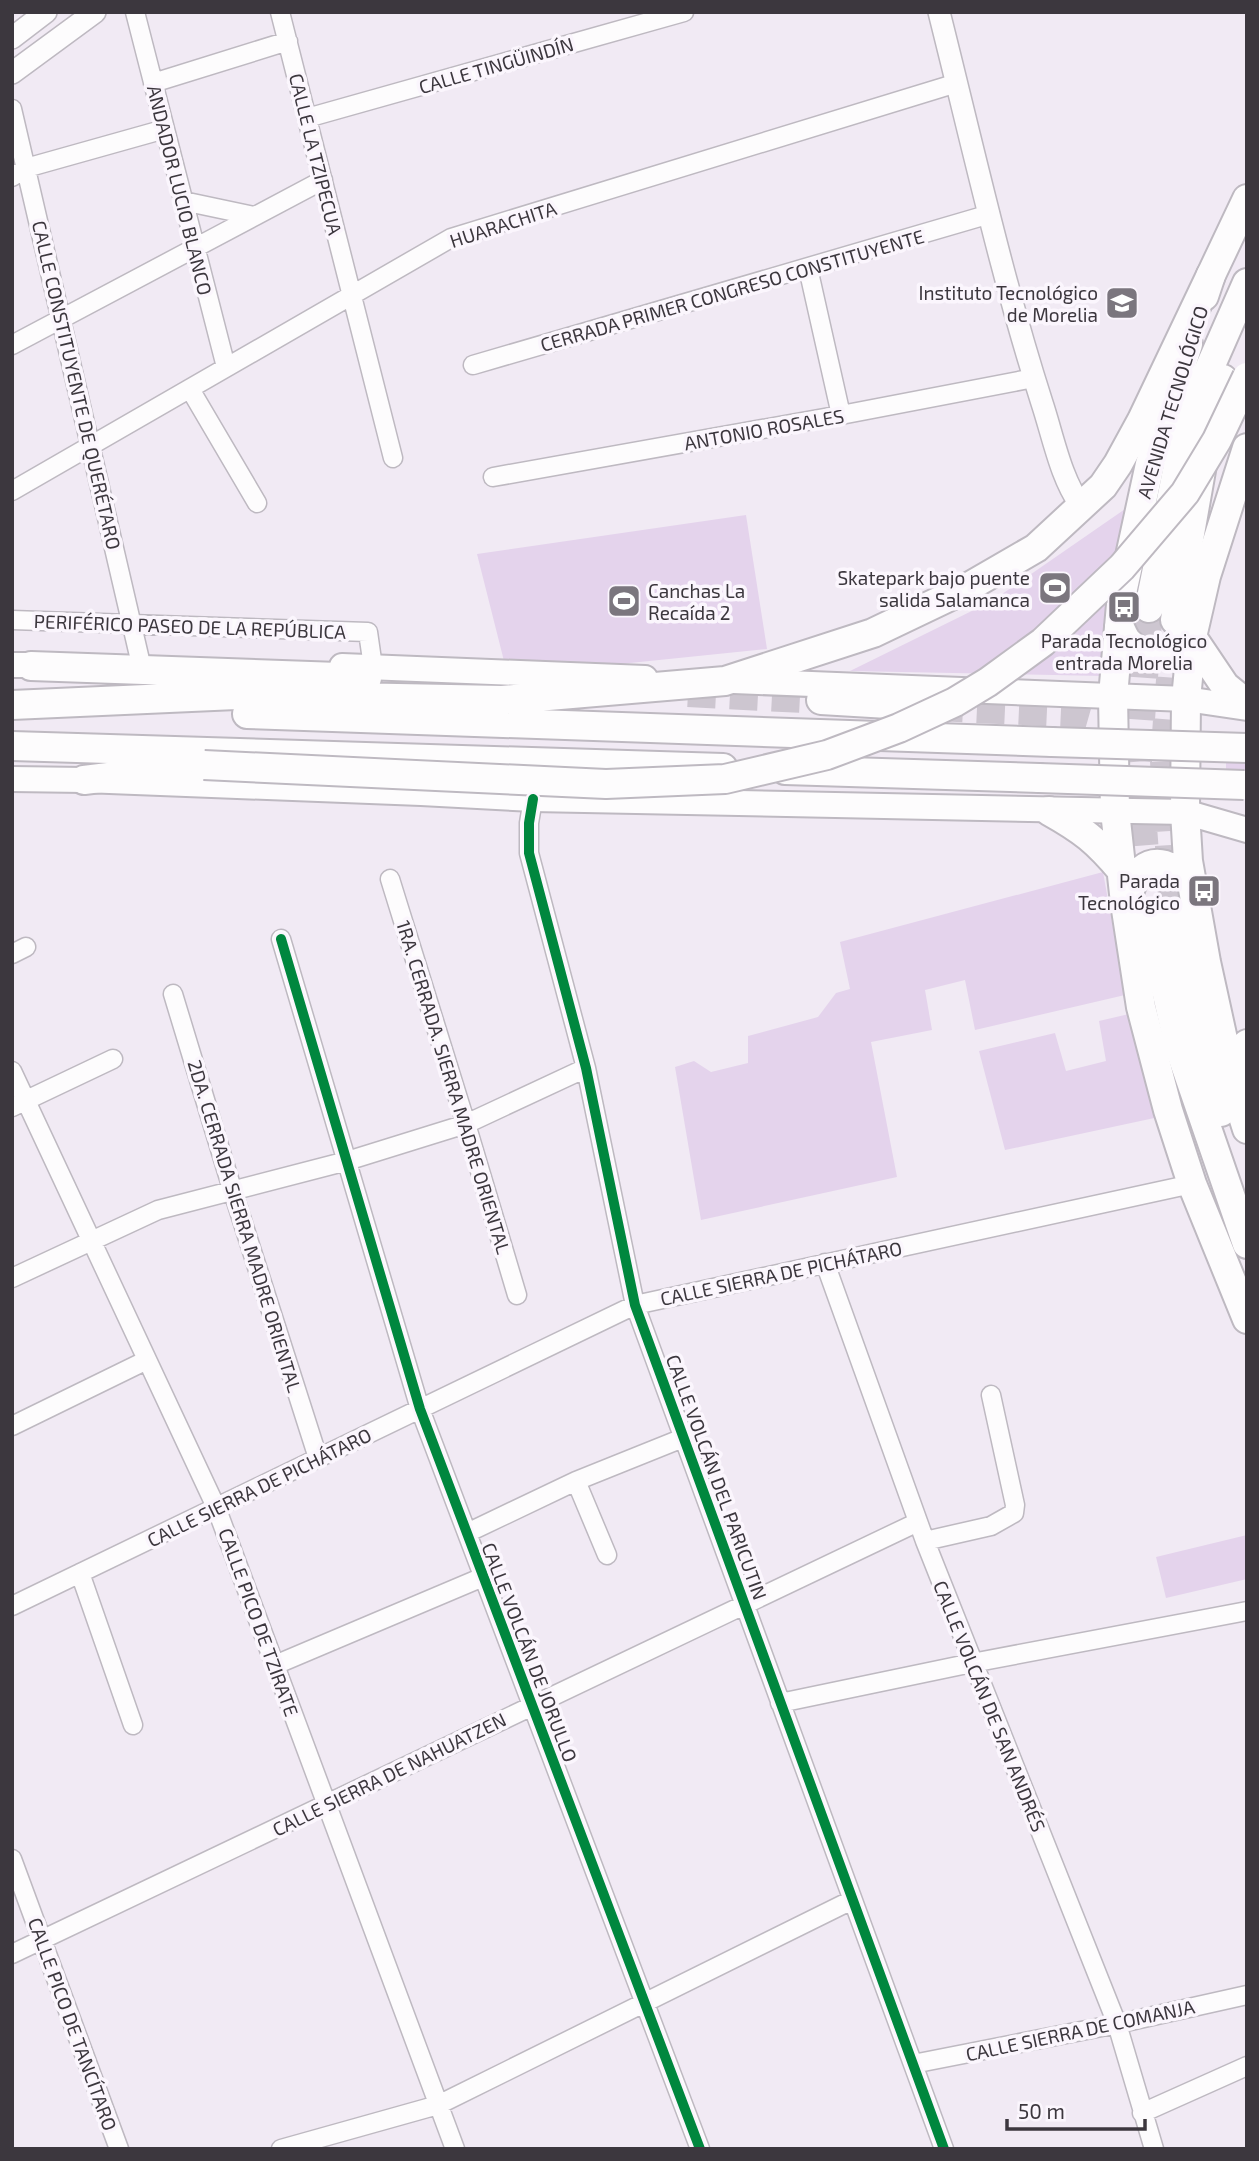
<svg xmlns="http://www.w3.org/2000/svg" width="1259" height="2161" viewBox="0 0 1259 2161" font-family="'Exo 2',sans-serif">
<style>
.green{fill:#e4d3ec}
.lines{fill:none;stroke-linecap:round;stroke-linejoin:round}
.trunk-tunnel{stroke:#cdc6d0;stroke-width:28;stroke-dasharray:28 14;stroke-linecap:butt}
.minor-casing{stroke:#beb9c1;stroke-width:21}
.tertiary-casing{stroke:#beb9c1;stroke-width:24}
.secondary-casing{stroke:#beb9c1;stroke-width:28}
.primary-casing{stroke:#beb9c1;stroke-width:32}
.trunk-casing{stroke:#beb9c1;stroke-width:32}
.minor{stroke:#fdfcfd;stroke-width:18}
.tertiary{stroke:#fdfcfd;stroke-width:21}
.secondary{stroke:#fdfcfd;stroke-width:24}
.primary{stroke:#fdfcfd;stroke-width:28}
.trunk{stroke:#fdfcfd;stroke-width:28}
.trunk-bridge-casing{stroke:#beb9c1;stroke-width:32;stroke-linecap:butt}
.trunk-bridge{stroke:#fdfcfd;stroke-width:28}
.cycleway-casing{stroke:#fbf6fd;stroke-width:15}
.cycleway{stroke:#00873e;stroke-width:10}
.labels{text-anchor:middle;dominant-baseline:central;stroke-width:7;stroke-linejoin:round;paint-order:stroke}
.street-label{font-size:19px;fill:#3c373e;stroke:#fbf6fd}
.poi-label{font-size:19px;fill:#3c373e;stroke:#fbf6fd;text-anchor:end}
</style>
<rect width="100%" height="100%" fill="#f1eaf4"/>
<path class="green" d="M1128,507l-24,169 -254,-5 142,-70z
M746,515l21,134 -147,15 -116,-3 -27,-107z
M1226,759l21,1v12l-21,-2z
M1103,872l22,123 -150,35 -10,-50 -40,10 7,40 -61,12 26,135 -196,43 -26,-153 19,-6 17,11 37,-9v-27l70,-19 18,-24 14,-4 -10,-47z
M1129,1014l30,103 -154,33 -26,-99 76,-18 11,38 40,-10 -7,-40z
M1247,1535v44l-81,19 -10,-41z"/>
<g class="lines">
<path class="trunk-tunnel" d="M1149,608l-11,153 12,158
M688,693l133,7
M935,707l130,6 42,12 20,23
M1173,915l-9,-154 10,-135"/>
<defs>
<path id="minor" d="M135,12l91,355
M280,12l113,446
M153,83l135,-42
M12,109l128,551
M307,118l377,-106
M12,177l14,-9 139,-39
M183,201l71,15
M808,268l33,147
M12,345l311,-165
M473,365l517,-151
M190,389l67,114
M493,477l348,-62 193,-37
M12,491l439,-253 506,-155
M12,620l356,12 5,35
M533,799l-4,24v30l57,215 49,237 309,844
M390,879l76,245 51,171
M281,939l139,470 280,740
M12,954l14,-7
M173,994l60,198 85,266
M12,1071l204,436 239,642
M12,1107l101,-48
M825,1263l100,278 192,483 37,125
M12,1278l146,-68 189,-49 119,-37 120,-56
M12,1426l135,-66
M576,1481l31,74
M467,1533l109,-52 107,-43
M925,1541l66,-15 23,-13 1,-8 -24,-110
M80,1573l53,152
M12,1606l623,-301 557,-121
M275,1665l208,-88
M780,1703l192,-40 275,-52
M12,1859l107,290
M12,1954l906,-432
M913,2064l204,-40 130,-29
M1142,2113l105,-47
M281,2149l157,-44 414,-205"/>
<path id="tertiary" d="M939,12c33,131 62,263 103,391 11,33 19,77 40,104
M12,38l34,-26
M12,73l83,-61"/>
<path id="secondary" d="M12,665h39
M342,666l303,12
M734,681l452,18 61,9
M12,779l72,1 337,13 112,6 652,13 62,18"/>
<path id="primary" d="M1204,296l7,-21 36,-76
M1188,344l-38,120 -28,129 -9,103 2,115 10,92 16,104 27,103 24,74 55,135
M1247,448l-41,128 -14,61 -6,62 -1,113 3,49 18,101 27,123 14,44
M1119,626c3,5 5,12 9,16 19,21 46,8 64,-5l33,49 22,18
M1049,811c34,19 48,30 73,60
M1126,902c3,-8 5,-18 10,-25 17,-25 40,-10 56,7
M1233,1085l14,-41"/>
<path id="trunk" d="M1149,608l39,-191 59,-134
M1175,620l36,-207 12,-34
M31,666l336,12
M821,700l101,6
M12,705l224,-10 266,5 223,-19 148,-48 92,-44 71,-41 67,-62 15,-22 24,-44 69,-145
M247,714l805,28
M12,746l711,22
M785,770l254,8
M84,780l120,-15
M1173,915l27,130 21,67
M1150,919l29,128 68,197"/>
</defs>
<use href="#minor" class="minor-casing"/>
<use href="#tertiary" class="tertiary-casing"/>
<use href="#secondary" class="secondary-casing"/>
<use href="#primary" class="primary-casing"/>
<use href="#trunk" class="trunk-casing"/>
<use href="#minor" class="minor"/>
<use href="#tertiary" class="tertiary"/>
<use href="#secondary" class="secondary"/>
<use href="#primary" class="primary"/>
<use href="#trunk" class="trunk"/>
<defs>
<path id="trunk-bridge" d="M1052,742l195,6
M204,765l402,19 119,-5 102,-24 72,-27 56,-26 33,-20 55,-40 79,-75 63,-74 32,-53 30,-63
M1039,778l205,7"/>
</defs>
<use href="#trunk-bridge" class="trunk-bridge-casing"/>
<use href="#trunk-bridge" class="trunk-bridge"/>
<defs>
<path id="cycleway" d="M533,799l-4,24v30l57,215 49,237 309,844
M281,939l139,470 280,740"/>
</defs>
<use href="#cycleway" class="cycleway-casing"/>
<use href="#cycleway" class="cycleway"/>
</g>
<defs>
<symbol id="university-square" viewBox="-11 -11 22 22"><rect x="-9" y="-9" width="18" height="18" rx="4" fill="#7b767e" stroke="#fbf6fd"/><path d="M0-5L7-2L0 1L-7-2ZM-4 1L0 2.5L4 1V4Q0 6-4 4Z" fill="#fff"/></symbol>
<symbol id="stadium-square" viewBox="-11 -11 22 22"><rect x="-9" y="-9" width="18" height="18" rx="4" fill="#7b767e" stroke="#fbf6fd"/><path d="M0-5a6.5 5 0 1 0 0 10a6.5 5 0 1 0 0-10ZM-3.5-1.8h7v3.6h-7Z" fill="#fff"/></symbol>
<symbol id="bus-square" viewBox="-11 -11 22 22"><rect x="-9" y="-9" width="18" height="18" rx="4" fill="#7b767e" stroke="#fbf6fd"/><path d="M-5-6H5V4H4V6H2V4H-2V6H-4V4H-5ZM-3.5-4V0h7V-4ZM-3.5 1.2v1.5H-2V1.2ZM2 1.2v1.5H3.5V1.2Z" fill="#fff"/></symbol>
</defs>
<g fill-rule="evenodd">
<use href="#university-square" x="1103" y="284" width="38" height="38"/>
<use href="#stadium-square" x="1036" y="569" width="38" height="38"/>
<use href="#stadium-square" x="605" y="582" width="38" height="38"/>
<use href="#bus-square" x="1105" y="588" width="38" height="38"/>
<use href="#bus-square" x="1185" y="872" width="38" height="38"/>
</g>
<g class="labels">
<g class="street-label">
<text transform="translate(496 65) rotate(-16)">CALLE TINGÜINDÍN</text>
<text transform="translate(316 154) rotate(76)">CALLE LA TZIPECUA</text>
<text transform="translate(180 190) rotate(76)">ANDADOR LUCIO BLANCO</text>
<text transform="translate(503 224) rotate(-18)">HUARACHITA</text>
<text transform="translate(732 290) rotate(-16)">CERRADA PRIMER CONGRESO CONSTITUYENTE</text>
<text transform="translate(77 385) rotate(77)">CALLE CONSTITUYENTE DE QUERÉTARO</text>
<text transform="translate(1172 402) rotate(-73)">AVENIDA TECNOLÓGICO</text>
<text transform="translate(764 429) rotate(-10)">ANTONIO ROSALES</text>
<text transform="translate(190 626) rotate(2)">PERIFÉRICO PASEO DE LA REPÚBLICA</text>
<text transform="translate(454 1087) rotate(73)">1RA. CERRADA. SIERRA MADRE ORIENTAL</text>
<text transform="translate(245 1226) rotate(73)">2DA. CERRADA SIERRA MADRE ORIENTAL</text>
<text transform="translate(781 1273) rotate(-12)">CALLE SIERRA DE PICHÁTARO</text>
<text transform="translate(717 1477) rotate(70)">CALLE VOLCÁN DEL PARICUTIN</text>
<text transform="translate(259 1487) rotate(-26)">CALLE SIERRA DE PICHÁTARO</text>
<text transform="translate(259 1622) rotate(70)">CALLE PICO DE TZIRATE</text>
<text transform="translate(530 1652) rotate(69)">CALLE VOLCÁN DE JORULLO</text>
<text transform="translate(990 1706) rotate(68)">CALLE VOLCÁN DE SAN ANDRÉS</text>
<text transform="translate(389 1774) rotate(-26)">CALLE SIERRA DE NAHUATZEN</text>
<text transform="translate(73 2024) rotate(70)">CALLE PICO DE TANCÍTARO</text>
<text transform="translate(1080 2030) rotate(-12)">CALLE SIERRA DE COMANJA</text>
</g>
<g class="poi-label">
<text x="1098" y="292">Instituto Tecnológico<tspan x="1098" dy="22">de Morelia</tspan></text>
<text x="1030" y="577">Skatepark bajo puente<tspan x="1030" dy="22">salida Salamanca</tspan></text>
<text x="648" y="590" text-anchor="start">Canchas La<tspan x="648" dy="22">Recaída 2</tspan></text>
<text x="1124" y="640" text-anchor="middle">Parada Tecnológico<tspan x="1124" dy="22">entrada Morelia</tspan></text>
<text x="1180" y="880">Parada<tspan x="1180" dy="22">Tecnológico</tspan></text>
</g>
</g>
<rect width="1259" height="2161" fill="none" stroke="#3c373e" stroke-width="28"/>
<path d="M1007 2119v10h138v-10" fill="none" stroke="#3c373e" stroke-width="3.5"/>
<text x="1018" y="2119" font-size="21" fill="#3c373e" stroke="#fbf6fd" stroke-width="5" paint-order="stroke">50 m</text>
</svg>
